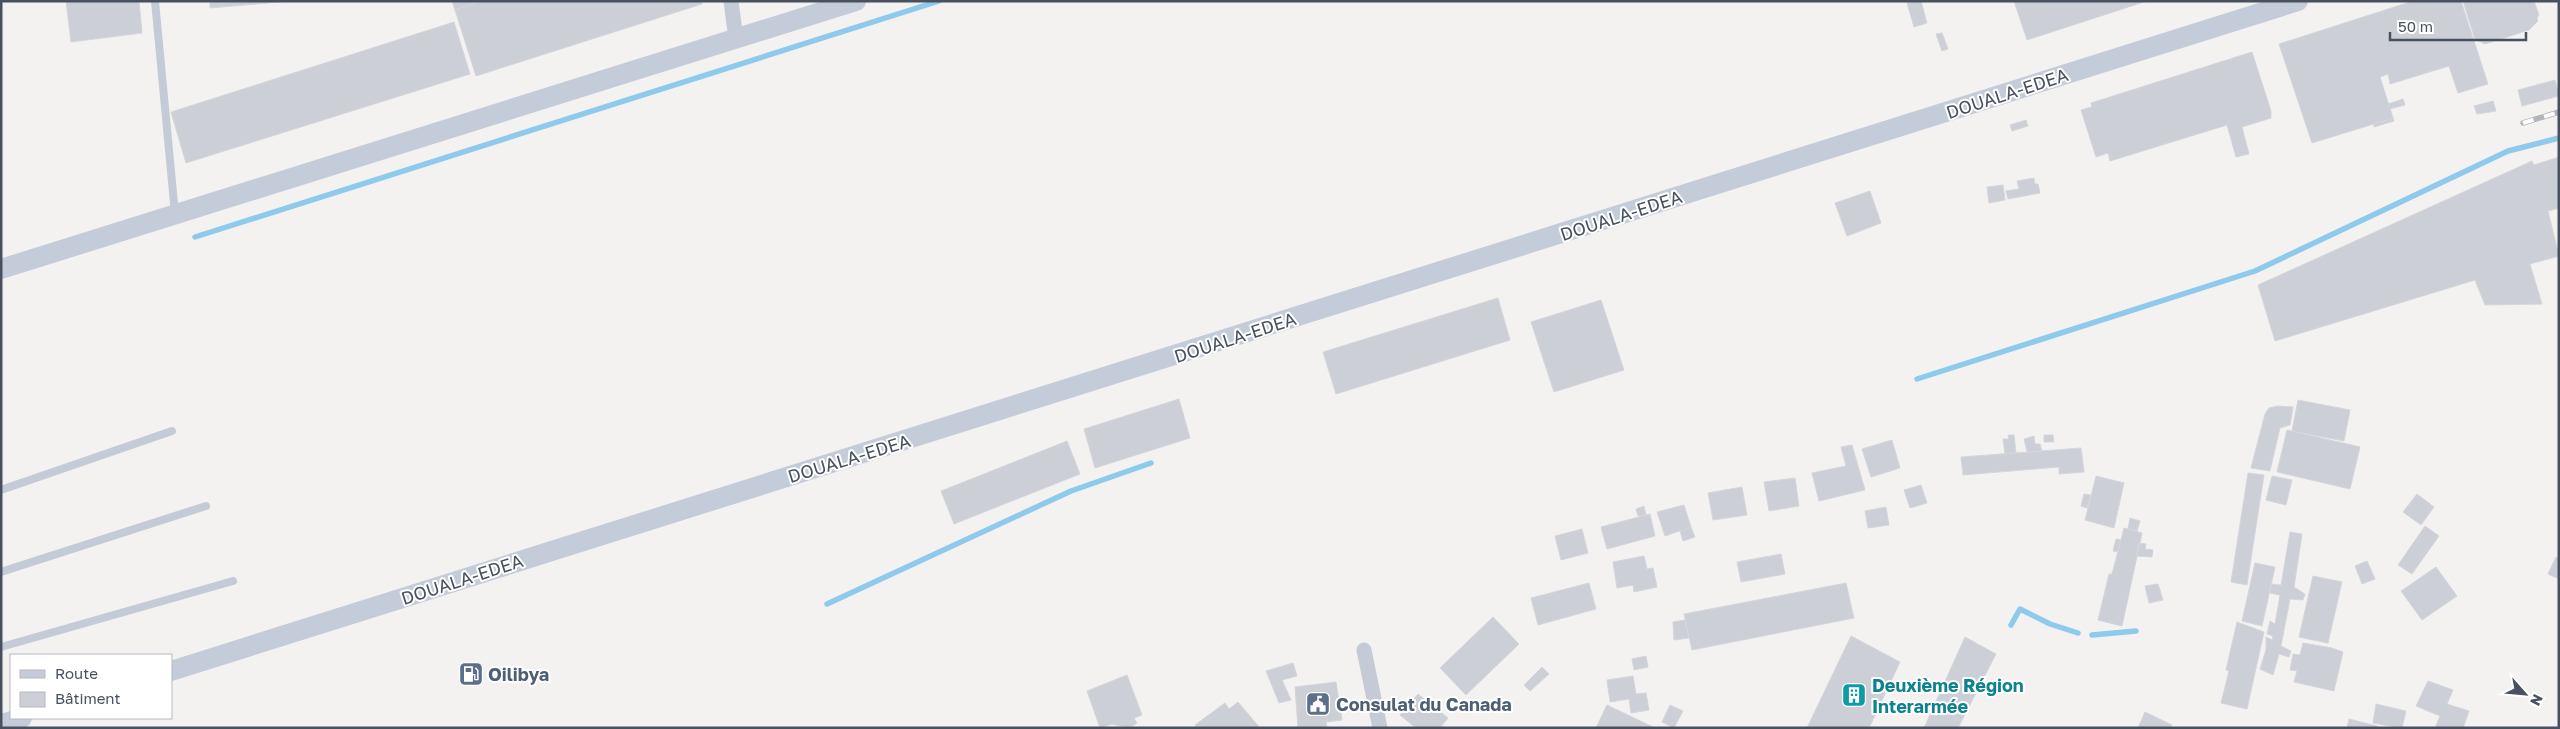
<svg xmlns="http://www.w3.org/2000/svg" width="2560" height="729" viewBox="0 0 2560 729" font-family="'Golos Text',sans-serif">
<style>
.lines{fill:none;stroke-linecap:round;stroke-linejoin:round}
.stream{stroke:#8ecaec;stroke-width:5.5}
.building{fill:#cdcfd6;stroke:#d5d6dc}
.service{stroke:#c5cbd6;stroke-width:8}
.minor{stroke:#c5cbd6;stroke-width:15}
.secondary{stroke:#c4cbd9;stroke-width:20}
.rail-casing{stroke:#b3b5bb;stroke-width:5.5}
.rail{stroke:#fff;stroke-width:4;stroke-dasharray:11;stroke-linecap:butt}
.labels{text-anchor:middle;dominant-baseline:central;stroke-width:4;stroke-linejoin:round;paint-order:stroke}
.street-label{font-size:18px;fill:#49515f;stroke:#fff}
.service-label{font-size:18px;font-weight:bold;fill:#4e5e75;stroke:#fff;text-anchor:start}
.culture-label{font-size:18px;font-weight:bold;fill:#0d838f;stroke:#fff;text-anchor:start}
</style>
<rect width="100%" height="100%" fill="#f3f2f1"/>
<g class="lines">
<path class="stream" d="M195,237l744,-236
M1917,379l338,-108 253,-120 51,-13
M827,604l244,-113 80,-28
M2011,625l9,-16 30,15 28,9
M2092,635l44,-4"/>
</g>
<path class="building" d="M66,1h73l3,32 -71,9z
M210,1h81l-81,7z
M452,1h29l-26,9z
M481,1h220l1,3 -226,72 -21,-66z
M1913,1h8l6,22 -13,4 -7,-24z
M2014,1h133l-120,39z
M2413,1h48l27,83 -30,9 -9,-27 -59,18 -2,-10 -8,3 13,41 -81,25 -33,-99z
M2463,1h71l5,14 -2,3 1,3 -9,9 -44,14 -10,-5z
M454,22l16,52 -284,89 -15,-51z
M1942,33l6,16 -6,2 -6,-17z
M2252,52l19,59v7l-29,9 7,27 -13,3 -9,-32 -117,36 -2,-8 -12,4 -15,-47 11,-3 -1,-4z
M2555,80l4,16 -37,10 -4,-16z
M2403,99l2,6 -15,4 -2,-5z
M2493,101l3,10 -19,3 -3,-8z
M2393,118l1,3 -20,6v-3z
M2026,120l2,6 -16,5 -2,-6z
M2559,157v51l-11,3 11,45 -29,8 12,40 -57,1 -10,-25 -200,61 -17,-56 274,-124 2,4z
M2034,178l1,6h3l2,9 -32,6 -2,-8 13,-2 -2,-8z
M2003,185l2,15 -16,3 -2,-16z
M1870,191l11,32 -34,13 -12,-33z
M1498,298l12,42 -174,54 -13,-42z
M1601,300l23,70 -70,22 -23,-70z
M1179,399l11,39 -95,30 -11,-39z
M2298,400l52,10 -6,31 -52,-10z
M2278,406l15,1 -3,18 -10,3 -10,43 -19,-3 14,-54 4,-6z
M2287,430l73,17 -10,42 -73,-17z
M2008,435h6l2,18 -11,1 -2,-15h6z
M2044,435h9l1,7h-10z
M2034,436l1,8h5l2,7 -15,1 -3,-13z
M1892,440l8,28 -29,9 -9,-28z
M1067,441l13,33 -126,50 -13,-33z
M1852,445l13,45 -46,11 -7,-28 34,-7 -5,-19z
M2081,448l3,24 -25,2v-7l-96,8 -2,-18z
M2248,473l16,2 -17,110 -16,-3z
M2096,476l28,7 -10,45 -29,-8z
M2272,476l20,4 -6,25 -20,-5z
M1795,478l4,28 -30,5 -5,-29z
M1921,485l6,18 -17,5 -6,-18z
M1742,487l5,28 -34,5 -5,-27z
M2084,494l7,1 -4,13 -6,-2z
M2417,494l17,13 -13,18 -18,-13z
M1684,505l7,22 -26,9 -8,-24z
M1644,506l2,9 -8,1 -2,-7z
M1886,507l3,18 -21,3 -3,-17z
M1650,514l5,22 -48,13 -6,-22z
M2130,518l10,3 -3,10 -9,-2z
M2425,526l14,10 -27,38 -14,-9z
M1691,527l4,10 -12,4 -3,-10z
M2124,528l18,5 -20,93 -24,-6 11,-46h3z
M1582,529l6,24 -27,7 -6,-24z
M2290,532l12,2 -8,53 11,7 -2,6 -13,-1 -9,47 10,5 -2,6 -10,-3 -6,21 -13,-6 6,-19v-13l6,3 1,-4 -6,-2 3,-13 5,3 5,-29 -10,-2 1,-9 10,1z
M2116,539l5,1 -3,12 -5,-1z
M2139,543l7,1 -1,5 8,1 -1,7 -16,-1z
M1781,554l4,20 -44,8 -4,-20z
M1644,556l3,13 6,-1 4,19 -23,5 -1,-7 -16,3 -4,-26z
M2556,557l3,1v21l-11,-5z
M2367,561l8,18 -13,5 -7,-18z
M2255,563l20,4 -13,59 -20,-5z
M2436,567l21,29 -35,24 -21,-29z
M2313,576l29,6 -14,61 -29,-6z
M1589,583l7,26 -58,16 -7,-27z
M1846,583l8,35 -162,32 -8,-36z
M2158,584l5,16 -14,3 -4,-17z
M1493,617l26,27 -53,51 -26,-27z
M1685,620l4,18 -15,2 -1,-18z
M2237,622l27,10 -17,77 -26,-6 8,-32 -3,-1z
M1851,636l49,26 -31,66h-62z
M1965,637l31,17 -38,74h-34z
M2303,643l29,5 11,4 -9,39 -40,-9 3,-11 -7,-1 3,-16 7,1z
M1646,656l2,11 -14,3 -2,-11z
M1293,663l4,13 -15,4 9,20 -12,3 -13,-32z
M1542,667l7,7 -19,17 -6,-6z
M1127,675l15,40 -8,3 3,5 -8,5 -17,-4 -12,4 -13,-37z
M1633,676l3,18 10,-1 3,17 -18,3 -2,-14 -19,3 -3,-22z
M2428,681l25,9 -6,14 22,7 -6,17h-28l5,-12 -24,-10z
M1336,682l6,38 -16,2 1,6h-29l-3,-41z
M1418,694l30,24 -8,10h-24l-16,-13z
M1238,702l22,26h-63l-2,-3 30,-22 4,6z
M2376,704l30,7 -4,17 -29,-5z
M1607,705l48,23h-59z
M1670,705l13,6 -9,17 -12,-6z
M2145,712l27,13 -2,3h-32z
M2349,719l28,7v2h-30z"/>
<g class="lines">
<path class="service" d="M155,1l20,213
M1,490l171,-59
M1,572l205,-66
M1,647l232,-66"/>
<path class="minor" d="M731,1l5,38
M1364,650l16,78"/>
<path class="secondary" d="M1,269l855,-268
M171,671l2127,-670
M1,724l21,-6"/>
<defs>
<path id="rail" d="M2523,123l36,-11"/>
</defs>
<use href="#rail" class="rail-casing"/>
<use href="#rail" class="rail"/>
</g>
<defs>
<symbol id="fuel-square" viewBox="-11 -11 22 22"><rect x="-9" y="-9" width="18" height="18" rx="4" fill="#5c6f8a" stroke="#fff"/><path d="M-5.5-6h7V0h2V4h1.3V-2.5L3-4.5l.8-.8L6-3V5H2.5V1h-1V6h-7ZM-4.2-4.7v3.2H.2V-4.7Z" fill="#fff"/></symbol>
<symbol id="building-square" viewBox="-11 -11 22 22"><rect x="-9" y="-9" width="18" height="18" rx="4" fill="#0f9aa8" stroke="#fff"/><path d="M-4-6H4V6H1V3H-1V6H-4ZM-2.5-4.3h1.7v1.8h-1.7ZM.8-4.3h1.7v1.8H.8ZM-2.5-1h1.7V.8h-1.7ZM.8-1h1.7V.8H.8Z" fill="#fff"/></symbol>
<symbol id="civic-square" viewBox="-11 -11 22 22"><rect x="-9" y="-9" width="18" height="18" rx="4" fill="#5c6f8a" stroke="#fff"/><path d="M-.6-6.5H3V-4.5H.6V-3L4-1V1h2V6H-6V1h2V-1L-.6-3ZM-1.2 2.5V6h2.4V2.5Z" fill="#fff"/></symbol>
</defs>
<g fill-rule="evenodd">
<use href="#fuel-square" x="457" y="660" width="28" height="28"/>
<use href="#building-square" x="1840" y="681" width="28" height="28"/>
<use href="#civic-square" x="1304" y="690" width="28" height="28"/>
</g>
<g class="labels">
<g class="street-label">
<text transform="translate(2007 93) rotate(-18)">DOUALA-EDEA</text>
<text transform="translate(1621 215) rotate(-18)">DOUALA-EDEA</text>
<text transform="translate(1235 337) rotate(-18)">DOUALA-EDEA</text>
<text transform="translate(849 458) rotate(-17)">DOUALA-EDEA</text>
<text transform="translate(462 579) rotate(-18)">DOUALA-EDEA</text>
</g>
<g class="service-label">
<text x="488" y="674">Oilibya</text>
<text x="1336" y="704">Consulat du Canada</text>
</g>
<g class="culture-label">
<text x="1872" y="685">Deuxième Région<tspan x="1872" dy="21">Interarmée</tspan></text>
</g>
</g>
<rect width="2560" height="729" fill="none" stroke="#49515f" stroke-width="5"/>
<rect x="10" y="654" width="162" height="65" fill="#ffffff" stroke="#b6b9bf"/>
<rect x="20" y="670" width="25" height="8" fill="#c4cbd9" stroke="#b6b9bf"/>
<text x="55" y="679" font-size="15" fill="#49515f">Route</text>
<rect x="20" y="692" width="25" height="15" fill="#cdcfd6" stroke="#b6b9bf"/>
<text x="55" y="704" font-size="15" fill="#49515f">Bâtiment</text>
<g transform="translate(2525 694) rotate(117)" stroke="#ffffff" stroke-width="4" paint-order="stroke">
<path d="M0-4L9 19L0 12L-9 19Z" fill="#49515f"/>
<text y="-8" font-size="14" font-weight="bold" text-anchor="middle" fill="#49515f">N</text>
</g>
<path d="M2390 32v8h136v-8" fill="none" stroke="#49515f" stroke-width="2.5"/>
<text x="2398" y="32" font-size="15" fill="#49515f" stroke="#ffffff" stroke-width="4" paint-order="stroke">50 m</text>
</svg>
